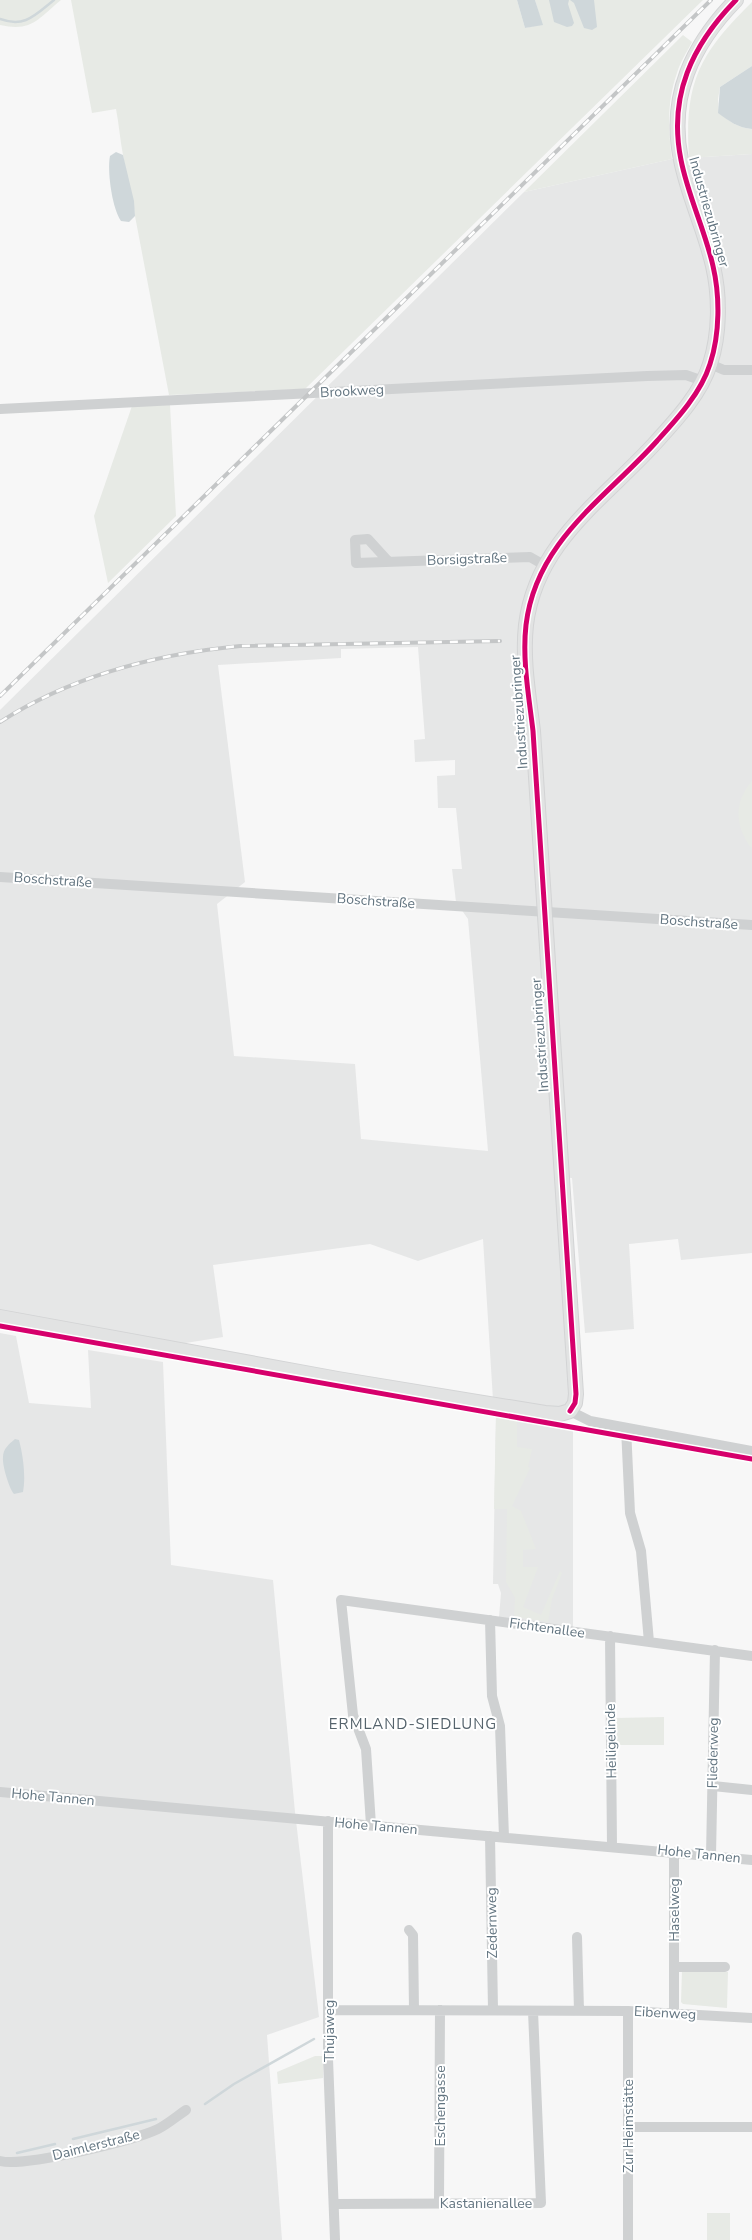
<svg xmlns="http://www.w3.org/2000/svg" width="752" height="2240" viewBox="0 0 752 2240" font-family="'Nunito Sans',sans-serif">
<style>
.built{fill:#e6e7e7;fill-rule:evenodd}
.green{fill:#e7eae5}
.water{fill:#cfd7da}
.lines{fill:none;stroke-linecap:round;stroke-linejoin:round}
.stream{stroke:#cfd7da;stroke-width:2.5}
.secondary-casing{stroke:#d3d4d5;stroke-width:16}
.street{stroke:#cfd1d2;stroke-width:10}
.secondary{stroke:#e2e3e3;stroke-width:14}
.rail-casing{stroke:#c4c6c7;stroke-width:4}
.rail{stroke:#fff;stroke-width:2.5;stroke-dasharray:8;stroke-linecap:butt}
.cycleway-casing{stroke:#fff;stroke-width:8}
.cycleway{stroke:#d6006c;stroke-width:5}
.labels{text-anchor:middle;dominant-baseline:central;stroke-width:4;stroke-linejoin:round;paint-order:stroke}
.street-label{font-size:14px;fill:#637581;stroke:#fff}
.neighbourhood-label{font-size:15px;letter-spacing:1px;fill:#55636c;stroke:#fff}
</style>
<rect width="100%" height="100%" fill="#f7f7f7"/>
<path class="built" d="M752,154v1099l-71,7 -3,-21 -49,5 5,85 -49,4 -13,-155 -16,-1 15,217 -5,12 -11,4 -62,-10 -10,-161 -65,22 -48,-17 -157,21 10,72 -50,8 -63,-14 -110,-21v-600l524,-518 148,-33zM418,647l7,92 -11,1 1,22 40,-2v15l-18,1 1,32h18l6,61h-10l4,33 12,17 20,232 -127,-12 -6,-75 -121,-8 -17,-152 28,-22 -27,-217 123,-7v-9z
M0,1333l16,3 13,67 62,5 -3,-58 75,12 8,203 102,15 22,232 24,205 -52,18 15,205h-282z
M496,1416l77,15v197l-74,-11 2,-24 -3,-9h-5z"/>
<path class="green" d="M0,0h61c-23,19 -29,32 -61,25z
M71,0h446l8,28 17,-4 -7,-24h168l-398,389 -136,6 -34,-179c-2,-21 -9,-40 -12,-61 -3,-15 -4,-31 -7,-46l-24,4z
M752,2v64l-32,21 -2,12 1,14c10,8 19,15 33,16v25l-63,4c-5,-75 10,-104 63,-156z
M683,35l9,7c-5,10 -12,20 -15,31 -10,28 -9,57 -5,86l-148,33z
M170,405l6,111 -68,67 -14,-67 38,-110z
M752,781v68c-17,-22 -19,-46 0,-68z
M496,1416l21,4v27l15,2 -4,18 2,1 -18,38 9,5 15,38 -13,1v17h15l-15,40 18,8 19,-44 2,2 -10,26 -4,23 -34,-5 1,-19 -9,-16 1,-73h-13z
M664,1717v28h-48v-27z
M682,1970l46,2 -1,36 -44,-4 -2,-2z
M315,2056h8v22l-45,6 -1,-12z
M707,2213h23v27h-23z"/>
<path class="water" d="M517,0h18l8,25 -18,3z
M549,0h20l-1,4 6,19 -2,3 -5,1 -13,-5z
M570,0h24l3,27 -5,3 -8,-2 -10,-25z
M752,66v63c-14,-1 -23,-8 -34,-16l2,-26z
M116,152l7,3 11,46 1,15 -6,6 -8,-1c-9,-13 -14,-50 -11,-65z
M15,1439l4,1c4,15 7,36 4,52l-9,2c-5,-6 -12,-29 -11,-37 0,-8 6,-13 12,-18z"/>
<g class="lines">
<path class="stream" d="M0,19c25,9 35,-4 54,-19
M205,2104l29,-20 80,-45
M73,2139l83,-20
M17,2153l38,-9"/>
<defs>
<path id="secondary" d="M0,1317l338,62 207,34 15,1 10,-3 5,-8 1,-9 -43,-663c-4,-34 -11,-71 -7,-106 10,-84 79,-126 131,-184 20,-22 44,-48 53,-77 10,-30 10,-68 3,-98 -8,-36 -25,-70 -32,-106 -13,-64 11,-115 55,-160"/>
</defs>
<use href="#secondary" class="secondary-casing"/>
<path class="street" d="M710,364l14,6h28
M0,409l647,-33 39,-1 17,6
M388,561l-20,-22 -13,1 1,23 174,-6 14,8
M0,877l752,48
M570,1411l20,10 162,30
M626,1428l4,85 11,38 8,91
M490,1620l2,76 8,30 4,111
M610,1636l2,210
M713,1786l39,4
M0,1792l752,68
M328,1821v238l7,181
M371,1825l-5,-76 -13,-34 -12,-115 411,56
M490,1836l3,174
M711,1856l4,-206
M409,1930l4,5 1,75
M577,1937l2,74
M674,1967h51
M329,2010l299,1 124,7
M674,2012v-160
M628,2127h124
M0,2161c25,6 133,-20 158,-32 10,-5 19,-13 28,-19
M439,2202l1,-192
M335,2204l206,-1 -8,-192
M628,2240v-229"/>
<use href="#secondary" class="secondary"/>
<defs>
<path id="rail" d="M0,696l711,-696
M0,722c72,-46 156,-68 240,-76l260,-5"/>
</defs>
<use href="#rail" class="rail-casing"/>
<use href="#rail" class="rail"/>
<defs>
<path id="cycleway" d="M0,1326l752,133
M570,1411l5,-8 1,-9 -43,-663c-4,-34 -11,-71 -7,-106 10,-84 79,-126 131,-184 20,-22 44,-48 53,-77 10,-30 10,-68 3,-98 -8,-36 -25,-70 -32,-106 -13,-64 11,-115 55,-160"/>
</defs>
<use href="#cycleway" class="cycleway-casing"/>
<use href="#cycleway" class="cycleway"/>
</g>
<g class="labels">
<g class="street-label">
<text transform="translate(709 212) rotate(74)">Industriezubringer</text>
<text transform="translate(352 391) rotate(-3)">Brookweg</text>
<text transform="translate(467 559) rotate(-2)">Borsigstraße</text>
<text transform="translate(519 712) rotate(-94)">Industriezubringer</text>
<text transform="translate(53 880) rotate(4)">Boschstraße</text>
<text transform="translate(376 901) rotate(4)">Boschstraße</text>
<text transform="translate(699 922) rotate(4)">Boschstraße</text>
<text transform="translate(540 1035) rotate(-94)">Industriezubringer</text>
<text transform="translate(547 1628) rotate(8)">Fichtenallee</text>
<text transform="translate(611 1741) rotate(-91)">Heiligelinde</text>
<text transform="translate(713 1753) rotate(-89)">Fliederweg</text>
<text transform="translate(53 1797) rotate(5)">Hohe Tannen</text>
<text transform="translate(376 1826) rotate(5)">Hohe Tannen</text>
<text transform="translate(699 1854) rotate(6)">Hohe Tannen</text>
<text transform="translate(674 1910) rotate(-90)">Haselweg</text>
<text transform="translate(492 1923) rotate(-91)">Zedernweg</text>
<text transform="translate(665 2013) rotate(3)">Eibenweg</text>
<text transform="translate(329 2031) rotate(-90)">Thujaweg</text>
<text transform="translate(440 2106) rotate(-90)">Eschengasse</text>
<text transform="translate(628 2126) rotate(-90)">Zur Heimstätte</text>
<text transform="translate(96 2145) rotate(-14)">Daimlerstraße</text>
<text x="486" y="2203">Kastanienallee</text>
</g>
<g class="neighbourhood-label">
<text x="413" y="1724">ERMLAND-SIEDLUNG</text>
</g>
</g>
</svg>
